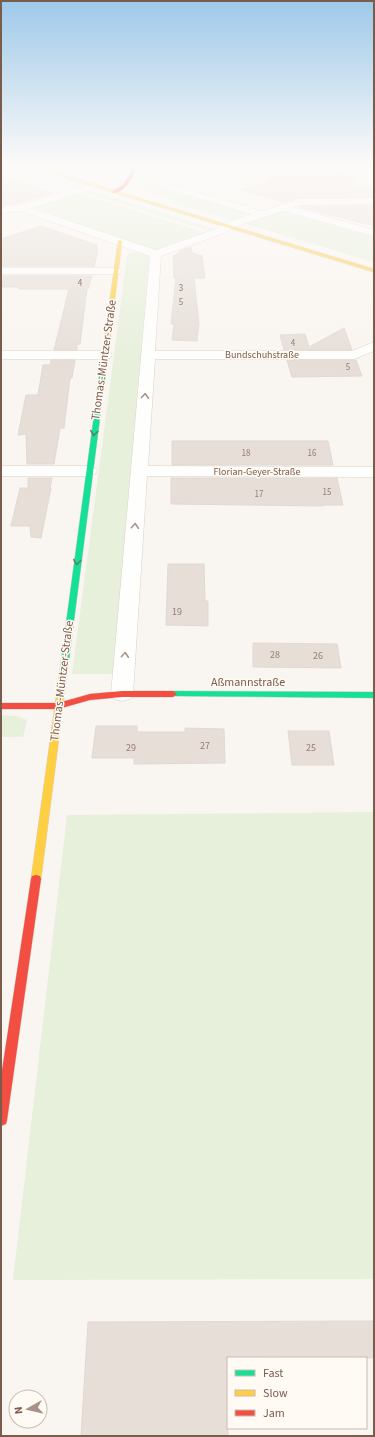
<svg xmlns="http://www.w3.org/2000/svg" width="375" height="1437" viewBox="0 0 375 1437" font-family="'Source Sans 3',sans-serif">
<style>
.green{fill:#e7f0db}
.building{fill:#e6ded7;stroke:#e2d8d2}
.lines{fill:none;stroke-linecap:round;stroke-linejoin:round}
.street-casing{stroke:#d7d1cb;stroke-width:1}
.fast-casing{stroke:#d9d2cb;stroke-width:1}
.slow-casing{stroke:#d9d2cb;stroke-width:1}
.jam-casing{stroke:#d9d2cb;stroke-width:1}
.street{fill:#fefefd;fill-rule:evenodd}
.fast{fill:#16e098;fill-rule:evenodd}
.slow{fill:#ffcf43;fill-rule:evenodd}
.jam{fill:#f24e42;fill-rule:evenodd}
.oneway{stroke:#a8958b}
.oneway2{stroke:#617d60}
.labels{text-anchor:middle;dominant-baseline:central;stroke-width:3;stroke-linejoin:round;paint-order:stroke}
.far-number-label{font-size:9px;fill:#977e72}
.far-street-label{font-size:10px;fill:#7a5c4d;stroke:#fffaf3}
.number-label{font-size:10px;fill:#977e72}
.street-label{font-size:12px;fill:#7a5c4d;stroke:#fffaf3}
</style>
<rect width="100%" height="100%" fill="#f9f5f0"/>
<path class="green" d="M80,165v1l41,1 -3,7c-24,10 -48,-2 -72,-8z
M147,181l21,6 -3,2 85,24 -19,7 -57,-17 -1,-3 -24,-8 -4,-4v-4z
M89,190l125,39 -4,2 -127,-39z
M78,193l129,40 -53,19 -123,-46z
M281,211l93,26v25l-128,-38z
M138,252l11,4 -36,418h-41l55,-418 3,-3z
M1,715l15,1 11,4 -4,17h-22z
M374,812v467l-361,1 54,-465z"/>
<path class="building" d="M266,165h65l4,9h15l5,12h19v11l-75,1 -15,4 -43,-12 27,-9z
M1,176l52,17 -40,11 -12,1z
M374,206v20l-74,-19v-1z
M41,226l56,19v10l-3,11h-93v-27z
M191,247l1,6 10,3 3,22h-11l5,46 -2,17 -25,-1 2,-16h-3l5,-46h-2l-1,-22 6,-3v-2z
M1,276h91l-4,13h-1l-7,55h-3v6h-23l15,-61h-50l1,-2h-19z
M344,328l8,22h-68l-4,-15 25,-1 4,13z
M51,360h24l-3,18h-2l-6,50h-4l-6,36h-27l-1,-30 -8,1 8,-40h12l5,-30h7z
M287,360h69l6,16 -70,1z
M172,441h156l5,24h-161z
M28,478h24l-2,10h1l-10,50 -10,-1 -1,-11h-19l9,-38h8z
M171,478h166l6,27h-20v1l-152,-2z
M168,564h36l1,37h3v25l-42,-1z
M253,643l84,1 4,24 -88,-1z
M96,726h41v6h48v-4l39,1 1,34 -91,1v-6h-42z
M288,731h41l5,34h-42z
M374,1321v37h-146v78h-147l7,-114z"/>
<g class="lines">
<defs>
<path id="street" d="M94,183l3,1 2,2 -2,2 -66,20 125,42 63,-22 4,-4 29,-10 -83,-24 -2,-2 2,-2 3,-1 90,26 37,-12 75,-1v6l-74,1 -7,2 81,23v6l-91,-25 -52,17 -4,4 -66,24 -6,95h197l22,-9v9l-20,8h-199l-7,107 226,1v10l-227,-1 -14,218 -3,5 -8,2 -8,-2 -3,-5 39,-438 -130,-45 -19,2v-6l19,-2z
M1,268h115l4,1 2,2 -2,2 -4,1h-115z
M1,351h104l5,1 2,3 -2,3 -5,1h-104z
M1,466h88l6,2 2,3 -2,3 -6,2h-88z"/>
<path id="fast" d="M106,346l3,2 -43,335 -4,3 -4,-3 45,-335z
M173,691l201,1v6l-204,-2 -1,-2z"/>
<path id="slow" d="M23,165h7l344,104v3z
M120,240l2,1 -13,107 -3,2 -3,-2 15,-107z
M62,680l4,3 -25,196 -1,3 -4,1 -4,-1 -1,-3 27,-196z"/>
<path id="jam" d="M135,165h4c-7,11 -12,27 -26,28v-2l10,-6z
M122,691h51l4,3 -4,3h-51l-32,3 -32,9h-57v-6h57l32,-9z
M36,875l4,1 1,3 -34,241 -1,4 -5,2v-49l30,-198 1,-3z"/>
</defs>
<use href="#street" class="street-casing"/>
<use href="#fast" class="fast-casing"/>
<use href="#slow" class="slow-casing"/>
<use href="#jam" class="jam-casing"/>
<use href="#street" class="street"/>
<use href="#fast" class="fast"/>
<use href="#slow" class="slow"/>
<use href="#jam" class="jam"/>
</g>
<defs><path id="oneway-chevron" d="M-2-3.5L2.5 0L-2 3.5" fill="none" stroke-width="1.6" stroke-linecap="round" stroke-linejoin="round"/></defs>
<g class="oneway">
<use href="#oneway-chevron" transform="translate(145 396) rotate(-86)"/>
<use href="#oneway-chevron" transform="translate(135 526) rotate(-86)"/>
<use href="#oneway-chevron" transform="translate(125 655) rotate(-86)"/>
</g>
<g class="oneway2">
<use href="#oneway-chevron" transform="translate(94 433) rotate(98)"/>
<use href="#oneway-chevron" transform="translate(77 562) rotate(97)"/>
</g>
<linearGradient id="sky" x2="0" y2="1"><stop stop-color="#9ec9e9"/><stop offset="0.45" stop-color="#fcfaf8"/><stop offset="1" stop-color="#fcfaf8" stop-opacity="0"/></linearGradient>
<rect width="375" height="366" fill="url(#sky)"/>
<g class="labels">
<g class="far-number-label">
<text x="80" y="283">4</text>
<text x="181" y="288">3</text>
<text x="181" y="302">5</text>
<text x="293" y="343">4</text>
<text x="348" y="367">5</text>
<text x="246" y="453">18</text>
<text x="312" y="453">16</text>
<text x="327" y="492">15</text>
<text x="259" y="494">17</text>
</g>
<g class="far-street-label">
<text x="262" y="355">Bundschuhstraße</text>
<text x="257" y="472">Florian-Geyer-Straße</text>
</g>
<g class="number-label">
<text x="177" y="612">19</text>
<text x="275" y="655">28</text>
<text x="318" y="656">26</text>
<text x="205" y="746">27</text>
<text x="131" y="748">29</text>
<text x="311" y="748">25</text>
</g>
<g class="street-label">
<text transform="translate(104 360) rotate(-82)">Thomas-Müntzer-Straße</text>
<text transform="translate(62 681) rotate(-83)">Thomas-Müntzer-Straße</text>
<text x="248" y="682">Aßmannstraße</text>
</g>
</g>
<rect width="375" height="1437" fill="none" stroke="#7a5c4d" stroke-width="4"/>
<rect x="227" y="1357" width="140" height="72" fill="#fffaf3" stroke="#cabbb1"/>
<rect x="235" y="1370" width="20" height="6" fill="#16e098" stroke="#cabbb1"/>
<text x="263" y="1377" font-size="12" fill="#7a5c4d">Fast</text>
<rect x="235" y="1390" width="20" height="6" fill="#ffcf43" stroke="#cabbb1"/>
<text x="263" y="1397" font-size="12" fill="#7a5c4d">Slow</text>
<rect x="235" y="1410" width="20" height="6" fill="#f24e42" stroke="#cabbb1"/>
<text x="263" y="1417" font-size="12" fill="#7a5c4d">Jam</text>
<g transform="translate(28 1409) rotate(262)"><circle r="19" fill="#fffaf3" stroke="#cabbb1"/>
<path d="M0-3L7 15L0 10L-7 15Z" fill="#a69286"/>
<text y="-6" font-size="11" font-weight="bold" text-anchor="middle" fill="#7a5c4d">N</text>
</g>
</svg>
